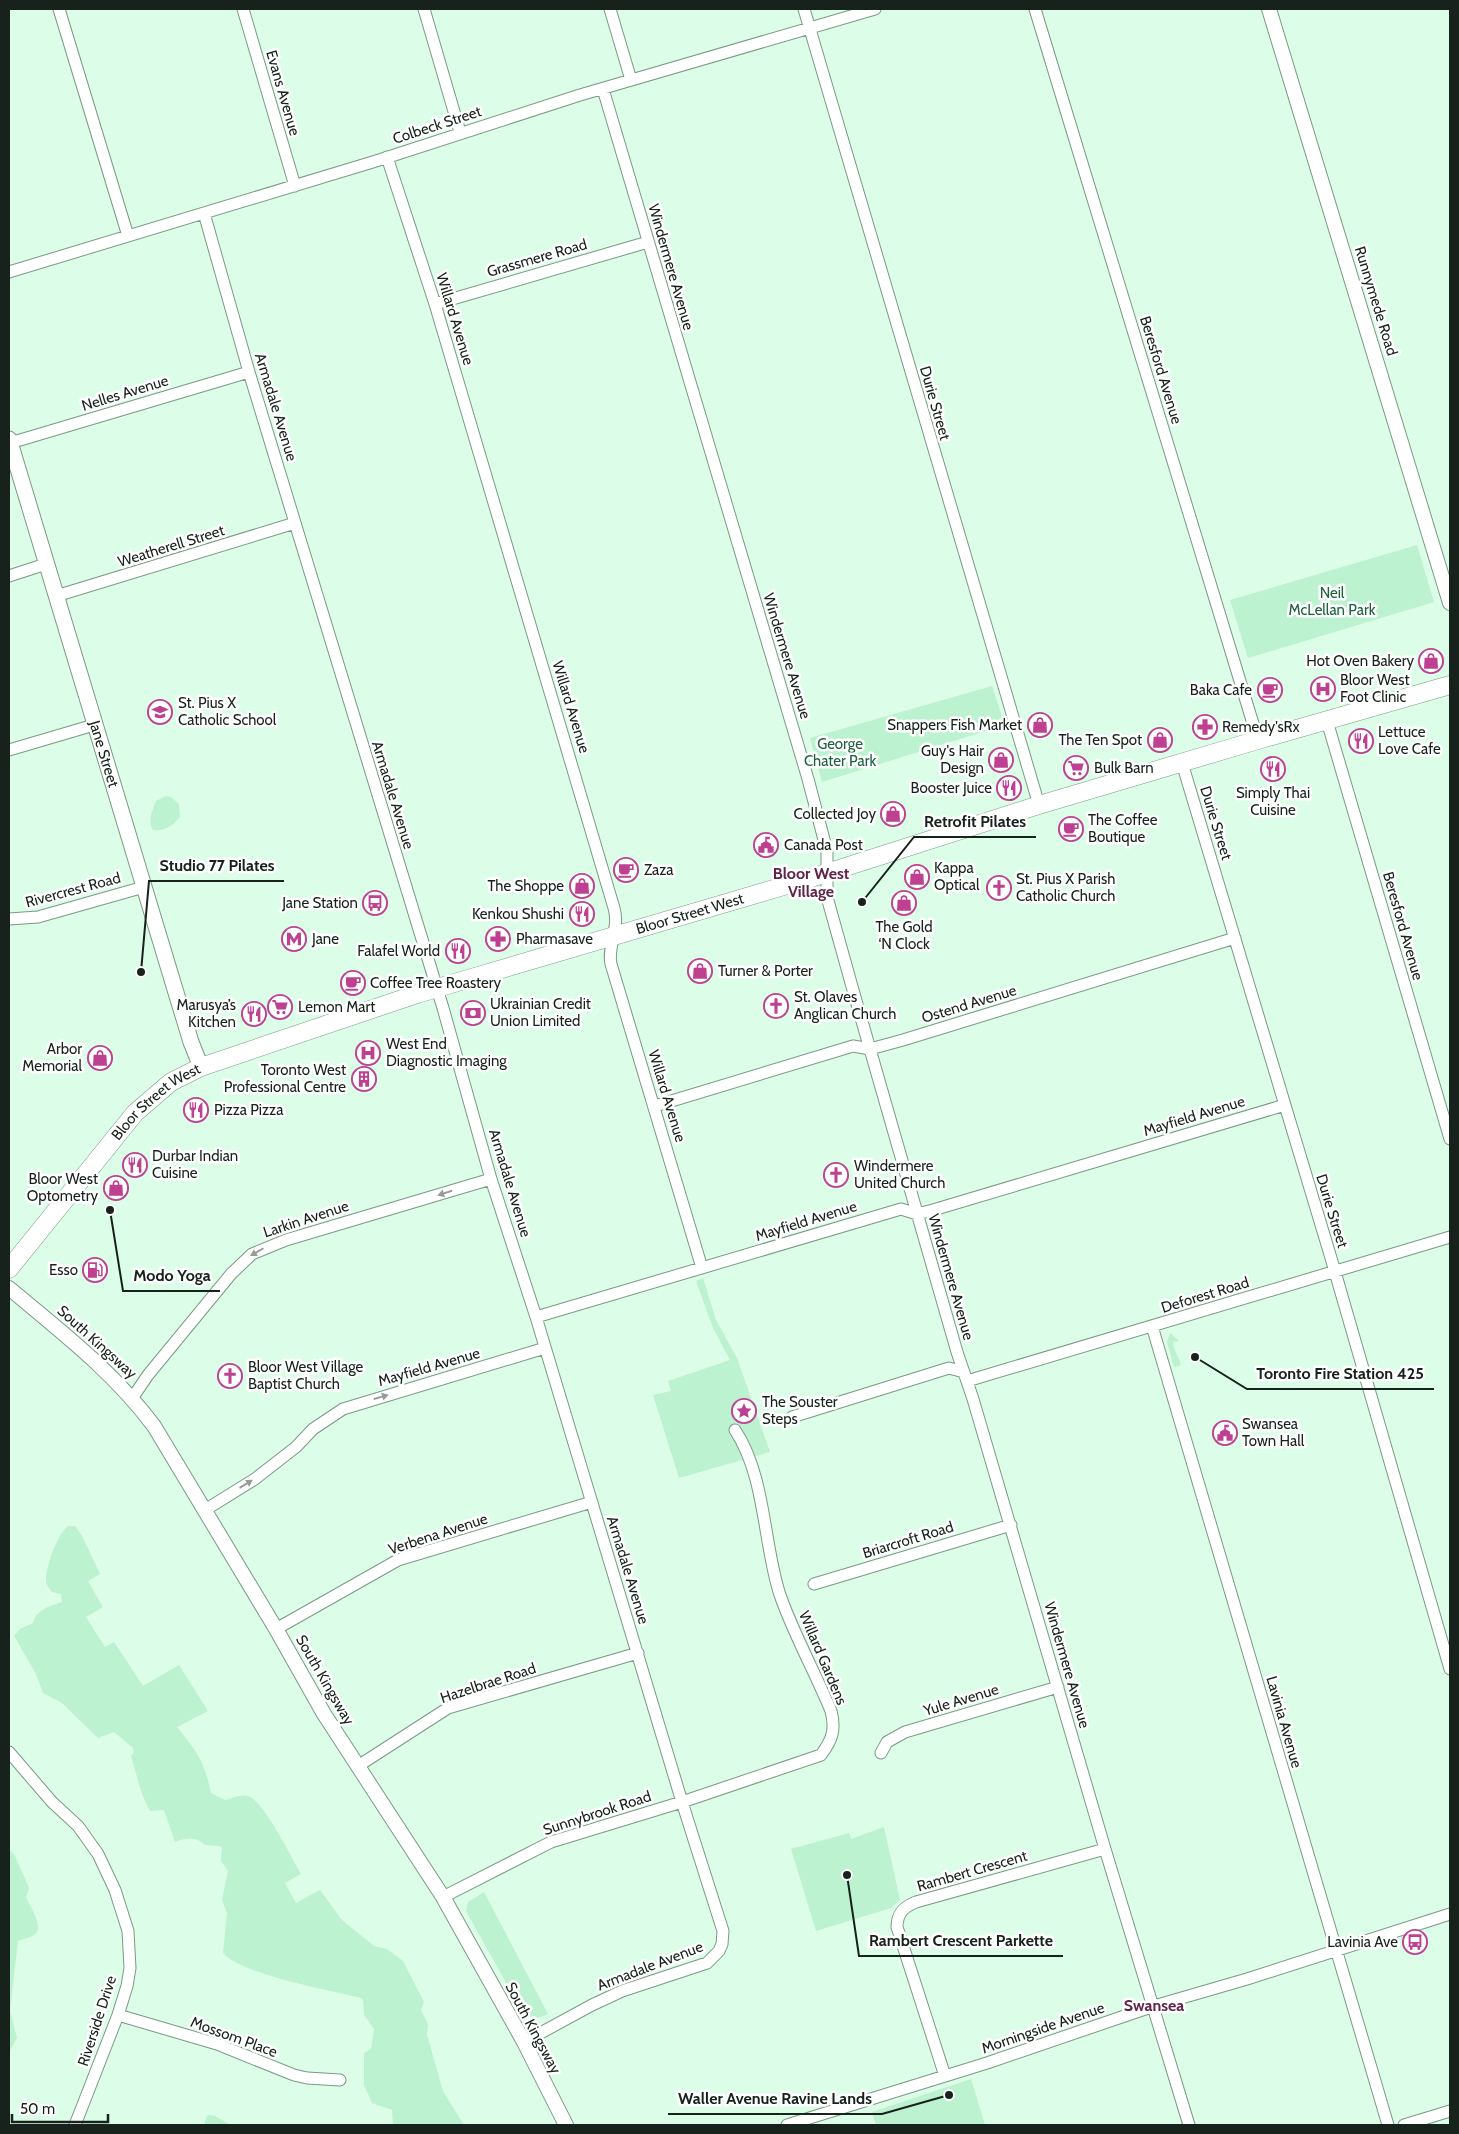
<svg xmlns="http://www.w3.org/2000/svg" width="1459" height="2134" viewBox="0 0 1459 2134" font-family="Cabin,sans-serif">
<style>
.green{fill:#bcf2cf}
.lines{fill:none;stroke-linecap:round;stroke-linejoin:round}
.minor-casing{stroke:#7b9985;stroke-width:13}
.tertiary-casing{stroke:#7b9985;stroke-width:16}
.secondary-casing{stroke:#7b9985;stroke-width:17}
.primary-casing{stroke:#7b9985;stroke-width:19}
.minor{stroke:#fff;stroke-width:11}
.tertiary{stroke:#fff;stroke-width:14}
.secondary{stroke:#fff;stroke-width:15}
.primary{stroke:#fff;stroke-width:18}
.oneway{fill:#969c98}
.labels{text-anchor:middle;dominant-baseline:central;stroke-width:5;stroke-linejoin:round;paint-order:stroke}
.street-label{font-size:15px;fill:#16221b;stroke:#fff}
.park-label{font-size:15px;fill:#1d613e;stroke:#fff}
.poi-label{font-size:15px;fill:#16221b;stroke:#fff;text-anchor:start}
.neighbourhood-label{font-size:16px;font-weight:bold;fill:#612449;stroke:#fff}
.leader{fill:none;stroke:#16221b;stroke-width:2}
.callout-dot{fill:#16221b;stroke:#fff;stroke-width:2}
.callout-label{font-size:16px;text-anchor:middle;font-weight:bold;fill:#16221b;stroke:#fff;stroke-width:5;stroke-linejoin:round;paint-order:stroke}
</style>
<rect width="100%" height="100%" fill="#dcfde7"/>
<path class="green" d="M1417,545l17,57 -186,56 -18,-58z
M992,686l13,39 -183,57 -12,-44z
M166,796l5,1 8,7 1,12c-4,8 -17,16 -27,14 -6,-10 0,-20 3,-29z
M703,1278l13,42 21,38 33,94 -91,26 -26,-83 18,-4 -3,-10 62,-21 -17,-32 -17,-47z
M1170,1333l9,8 -6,1c1,11 6,14 8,23l-7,2 -7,-25z
M69,1526h6l7,10 18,38 -12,7 15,26 -17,10 19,30 9,-5 29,44 36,-21 29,46 -31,16c20,25 27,33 34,66l14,7c7,-2 16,-6 23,-4 15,4 44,62 53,78l-16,9 11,20 24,-13 22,30 32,26 13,3 16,12 21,41 -3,8 7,14 -1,11 16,56 21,34h-71l-1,-15 -20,-7 -8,-18v-32l7,-4 3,-20 -10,-14 -1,-15 -2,-2c-32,-8 -118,-23 -138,-45l4,-40 -5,-13 6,-29 -7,-10 1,-13 -2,-2 -15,-1c-8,-8 -19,-8 -30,-3l-11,-32 -14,1c-10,-17 -13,-36 -19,-55l3,-4 -1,-4 -19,-16 -16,6 -36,-35 -19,-10 -8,-21 -21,-36 6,-7 13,-6c4,-14 17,-17 29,-21l-1,-8 -9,-2c-2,-3 -6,-7 -6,-11 -1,-12 12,-50 23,-55z
M884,1827l16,73 -9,8 -75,23 -25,-82 58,-16 2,6z
M9,1849l6,7 14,32 -3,9c4,10 19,30 8,38 -4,3 -11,4 -16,6l-8,70 7,27 -8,14z
M484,1892l64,122c-9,5 -17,5 -25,-1l-57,-102 2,-9z
M971,2079l14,46h-109l-4,-13z
M209,2115l6,1 16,9h-27l3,-9z"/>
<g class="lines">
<defs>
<path id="minor" d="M59,9l69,227
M243,9l52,177
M424,9l36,123
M610,9l21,71
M804,9l235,796
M1035,9l223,731
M603,89l205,690 19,72v46l24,86 106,369 16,47 132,450 84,276
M387,157l48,147 179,604c6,20 -7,39 -3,56l91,304
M204,213l45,159 194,636 48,171 45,138 146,485 41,129 -1,13 -3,7 -12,12 -85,28 -30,14 -68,37
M9,272l367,-111 204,-66 295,-86
M435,304l213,-62
M10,443l239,-71
M9,576l37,-12
M56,596l239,-73
M1327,721l123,418
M9,750l85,-25
M1182,763l149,495 119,411
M9,919l29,-2 106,-30
M655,1106l198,-60 17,3 33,-9 332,-102
M536,1317l365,-108 16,5 16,-4 352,-105
M1152,1326l236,799
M967,1381l483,-144
M133,1397l15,-22 83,-101 21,-20 34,-14 205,-61
M792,1417l157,-49 15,4
M205,1510l50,-31 41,-32 17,-18 30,-20 202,-61
M814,1584l197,-59
M276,1629l122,-69 194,-58
M9,1752l43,50 26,24 20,28 17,36 13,41 2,37 -3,18 -9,29 -43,110
M881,1753l6,-11 18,-10 153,-45
M358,1766l90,-58 190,-55
M443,1897l108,-55 131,-40 139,-47c11,-15 15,-25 10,-44 -16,-39 -37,-76 -51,-116 -17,-52 -14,-118 -45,-165
M118,2015l99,29 77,31 13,3 33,2
M945,2076l-48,-149c0,-13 6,-20 19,-25l189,-53
M787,2125l200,-62 167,-57 93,-27 203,-65
M1404,2125l46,-14"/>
<path id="tertiary" d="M1269,9l181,594
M9,1288c52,44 103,82 145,138l122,203 48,85 119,183 81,145 42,83"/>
<g id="secondary">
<path id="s1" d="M9,439l165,547 17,56 10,25"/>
</g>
<g id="primary">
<path id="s2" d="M9,1269l126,-156 36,-31 30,-15 216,-73 394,-116 228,-73 219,-65 192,-55"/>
</g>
</defs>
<use href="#minor" class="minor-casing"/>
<use href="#tertiary" class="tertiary-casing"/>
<use href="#secondary" class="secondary-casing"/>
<use href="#primary" class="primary-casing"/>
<use href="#minor" class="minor"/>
<use href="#tertiary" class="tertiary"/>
<use href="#secondary" class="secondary"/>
<use href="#primary" class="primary"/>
</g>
<defs><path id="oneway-solid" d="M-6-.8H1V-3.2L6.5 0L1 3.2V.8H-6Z" transform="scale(1.25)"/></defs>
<g class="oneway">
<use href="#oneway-solid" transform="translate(445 1193) rotate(163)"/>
<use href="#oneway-solid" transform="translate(257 1252) rotate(150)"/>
<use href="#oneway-solid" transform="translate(381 1397) rotate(-16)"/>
<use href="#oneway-solid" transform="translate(246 1484) rotate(-31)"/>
</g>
<defs>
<symbol id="shop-ring" viewBox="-11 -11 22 22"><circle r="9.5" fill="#fff" stroke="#be4191" stroke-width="1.5"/><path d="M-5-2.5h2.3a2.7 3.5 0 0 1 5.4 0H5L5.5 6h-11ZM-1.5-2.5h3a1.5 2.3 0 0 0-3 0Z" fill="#be4191"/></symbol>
<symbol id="hospital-ring" viewBox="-11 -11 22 22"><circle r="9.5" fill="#fff" stroke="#be4191" stroke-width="1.5"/><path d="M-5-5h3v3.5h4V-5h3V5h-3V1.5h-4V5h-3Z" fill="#be4191"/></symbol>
<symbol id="cafe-ring" viewBox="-11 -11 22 22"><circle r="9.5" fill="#fff" stroke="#be4191" stroke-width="1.5"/><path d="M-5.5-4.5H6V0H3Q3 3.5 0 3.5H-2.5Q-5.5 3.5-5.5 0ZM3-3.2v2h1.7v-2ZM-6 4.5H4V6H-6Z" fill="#be4191"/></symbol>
<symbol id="school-ring" viewBox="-11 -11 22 22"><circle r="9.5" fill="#fff" stroke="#be4191" stroke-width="1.5"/><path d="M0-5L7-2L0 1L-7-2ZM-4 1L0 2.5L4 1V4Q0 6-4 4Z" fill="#be4191"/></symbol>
<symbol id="pharmacy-ring" viewBox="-11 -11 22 22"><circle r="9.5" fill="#fff" stroke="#be4191" stroke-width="1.5"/><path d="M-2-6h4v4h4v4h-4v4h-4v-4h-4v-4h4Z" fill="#be4191"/></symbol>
<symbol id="restaurant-ring" viewBox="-11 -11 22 22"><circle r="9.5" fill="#fff" stroke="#be4191" stroke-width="1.5"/><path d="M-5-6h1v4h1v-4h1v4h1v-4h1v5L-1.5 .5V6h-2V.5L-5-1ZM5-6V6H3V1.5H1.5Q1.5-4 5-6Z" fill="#be4191"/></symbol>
<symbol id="supermarket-ring" viewBox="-11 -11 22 22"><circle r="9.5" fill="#fff" stroke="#be4191" stroke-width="1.5"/><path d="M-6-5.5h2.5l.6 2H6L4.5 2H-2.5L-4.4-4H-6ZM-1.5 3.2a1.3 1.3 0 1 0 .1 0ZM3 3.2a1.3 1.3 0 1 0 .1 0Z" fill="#be4191"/></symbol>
<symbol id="civic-ring" viewBox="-11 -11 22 22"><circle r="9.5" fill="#fff" stroke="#be4191" stroke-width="1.5"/><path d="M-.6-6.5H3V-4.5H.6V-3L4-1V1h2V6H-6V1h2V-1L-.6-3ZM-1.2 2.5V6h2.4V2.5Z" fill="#be4191"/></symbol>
<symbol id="church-ring" viewBox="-11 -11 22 22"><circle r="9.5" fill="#fff" stroke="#be4191" stroke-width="1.5"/><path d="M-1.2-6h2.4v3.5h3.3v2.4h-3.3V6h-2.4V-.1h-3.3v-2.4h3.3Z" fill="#be4191"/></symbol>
<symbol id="bus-ring" viewBox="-11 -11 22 22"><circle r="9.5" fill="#fff" stroke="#be4191" stroke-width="1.5"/><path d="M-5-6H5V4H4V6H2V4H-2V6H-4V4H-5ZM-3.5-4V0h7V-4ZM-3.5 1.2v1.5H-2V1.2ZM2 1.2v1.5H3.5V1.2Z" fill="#be4191"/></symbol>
<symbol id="metro-ring" viewBox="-11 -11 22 22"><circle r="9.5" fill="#fff" stroke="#be4191" stroke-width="1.5"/><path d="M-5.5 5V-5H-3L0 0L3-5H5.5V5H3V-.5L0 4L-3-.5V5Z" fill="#be4191"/></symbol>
<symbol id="bank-ring" viewBox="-11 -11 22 22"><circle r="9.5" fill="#fff" stroke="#be4191" stroke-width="1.5"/><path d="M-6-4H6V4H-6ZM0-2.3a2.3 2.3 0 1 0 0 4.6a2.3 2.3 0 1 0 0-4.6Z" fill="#be4191"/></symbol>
<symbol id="building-ring" viewBox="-11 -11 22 22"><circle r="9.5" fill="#fff" stroke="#be4191" stroke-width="1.5"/><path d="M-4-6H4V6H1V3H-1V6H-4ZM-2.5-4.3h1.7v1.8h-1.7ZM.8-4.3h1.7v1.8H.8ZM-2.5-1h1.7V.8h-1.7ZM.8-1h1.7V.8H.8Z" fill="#be4191"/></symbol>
<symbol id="fuel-ring" viewBox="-11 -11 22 22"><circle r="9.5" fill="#fff" stroke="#be4191" stroke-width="1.5"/><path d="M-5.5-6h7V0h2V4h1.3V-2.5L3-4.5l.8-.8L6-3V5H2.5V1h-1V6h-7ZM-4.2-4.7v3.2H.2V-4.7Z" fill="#be4191"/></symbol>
<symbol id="sight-ring" viewBox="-11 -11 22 22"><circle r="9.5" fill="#fff" stroke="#be4191" stroke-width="1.5"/><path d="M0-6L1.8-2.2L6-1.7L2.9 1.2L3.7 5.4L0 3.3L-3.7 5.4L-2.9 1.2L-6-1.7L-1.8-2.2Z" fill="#be4191"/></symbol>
</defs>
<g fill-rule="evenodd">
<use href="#shop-ring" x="1417" y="647" width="28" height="28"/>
<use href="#hospital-ring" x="1309" y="675" width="28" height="28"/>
<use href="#cafe-ring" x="1256" y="676" width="28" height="28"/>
<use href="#school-ring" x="146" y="698" width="28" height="28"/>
<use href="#shop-ring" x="1026" y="711" width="28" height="28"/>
<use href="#pharmacy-ring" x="1191" y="713" width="28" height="28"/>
<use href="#shop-ring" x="1146" y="726" width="28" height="28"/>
<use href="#restaurant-ring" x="1347" y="727" width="28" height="28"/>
<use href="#shop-ring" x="987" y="746" width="28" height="28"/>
<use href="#supermarket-ring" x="1062" y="754" width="28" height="28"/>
<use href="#restaurant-ring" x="1259" y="755" width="28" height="28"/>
<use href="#restaurant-ring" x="995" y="774" width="28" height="28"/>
<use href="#shop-ring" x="879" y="800" width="28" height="28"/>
<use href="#cafe-ring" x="1057" y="815" width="28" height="28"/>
<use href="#civic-ring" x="752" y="831" width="28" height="28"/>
<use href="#cafe-ring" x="612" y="856" width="28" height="28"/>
<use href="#shop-ring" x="903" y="863" width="28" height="28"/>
<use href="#shop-ring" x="568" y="872" width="28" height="28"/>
<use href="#church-ring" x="985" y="874" width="28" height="28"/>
<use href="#bus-ring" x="361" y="889" width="28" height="28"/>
<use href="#shop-ring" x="890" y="889" width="28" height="28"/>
<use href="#restaurant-ring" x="568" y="900" width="28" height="28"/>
<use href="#metro-ring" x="280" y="925" width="28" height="28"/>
<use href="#pharmacy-ring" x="484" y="925" width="28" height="28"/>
<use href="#restaurant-ring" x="444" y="937" width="28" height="28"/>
<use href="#shop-ring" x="686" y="957" width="28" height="28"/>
<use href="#cafe-ring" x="339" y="969" width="28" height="28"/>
<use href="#church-ring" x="762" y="992" width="28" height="28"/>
<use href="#supermarket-ring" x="266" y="993" width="28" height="28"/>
<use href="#bank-ring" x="459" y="999" width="28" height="28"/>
<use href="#restaurant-ring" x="240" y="1000" width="28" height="28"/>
<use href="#hospital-ring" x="354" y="1039" width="28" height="28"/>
<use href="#shop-ring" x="86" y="1044" width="28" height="28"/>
<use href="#building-ring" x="350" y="1065" width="28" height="28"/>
<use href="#restaurant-ring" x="182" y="1096" width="28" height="28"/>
<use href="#restaurant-ring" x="121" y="1151" width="28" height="28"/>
<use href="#church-ring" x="822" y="1161" width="28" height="28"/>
<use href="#shop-ring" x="102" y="1174" width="28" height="28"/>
<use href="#fuel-ring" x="81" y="1256" width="28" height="28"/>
<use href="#church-ring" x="216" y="1362" width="28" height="28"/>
<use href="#sight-ring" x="730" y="1397" width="28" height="28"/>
<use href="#civic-ring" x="1211" y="1419" width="28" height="28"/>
<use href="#bus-ring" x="1401" y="1928" width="28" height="28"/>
</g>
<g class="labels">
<g class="street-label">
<text transform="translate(283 93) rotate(74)">Evans Avenue</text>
<text transform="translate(437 125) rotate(-18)">Colbeck Street</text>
<text transform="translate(537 258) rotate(-16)">Grassmere Road</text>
<text transform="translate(671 267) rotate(74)">Windermere Avenue</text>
<text transform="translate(1376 301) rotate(73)">Runnymede Road</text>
<text transform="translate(455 319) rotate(73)">Willard Avenue</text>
<text transform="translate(1161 370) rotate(73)">Beresford Avenue</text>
<text transform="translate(125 393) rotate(-17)">Nelles Avenue</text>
<text transform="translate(935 403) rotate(74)">Durie Street</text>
<text transform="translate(276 407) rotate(73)">Armadale Avenue</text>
<text transform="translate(171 546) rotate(-17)">Weatherell Street</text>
<text transform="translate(787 656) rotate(73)">Windermere Avenue</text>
<text transform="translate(571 707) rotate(73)">Willard Avenue</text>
<text stroke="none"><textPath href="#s1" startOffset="329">Jane Street</textPath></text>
<text transform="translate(393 795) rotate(73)">Armadale Avenue</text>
<text transform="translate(1216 823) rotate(73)">Durie Street</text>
<text transform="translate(73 890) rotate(-15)">Rivercrest Road</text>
<text stroke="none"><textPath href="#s2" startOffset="794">Bloor Street West</textPath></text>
<text transform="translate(1403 926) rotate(74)">Beresford Avenue</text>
<text transform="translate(969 1004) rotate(-17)">Ostend Avenue</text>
<text transform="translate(667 1096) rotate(73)">Willard Avenue</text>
<text stroke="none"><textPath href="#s2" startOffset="224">Bloor Street West</textPath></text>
<text transform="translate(1194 1116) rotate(-17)">Mayfield Avenue</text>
<text transform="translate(510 1183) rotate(73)">Armadale Avenue</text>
<text transform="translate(1332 1211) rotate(73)">Durie Street</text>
<text transform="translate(306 1219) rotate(-18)">Larkin Avenue</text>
<text transform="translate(806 1221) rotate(-17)">Mayfield Avenue</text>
<text transform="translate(951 1277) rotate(74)">Windermere Avenue</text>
<text transform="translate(1205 1295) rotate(-17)">Deforest Road</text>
<text transform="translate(97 1342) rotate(42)">South Kingsway</text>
<text transform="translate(429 1367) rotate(-16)">Mayfield Avenue</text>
<text transform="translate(438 1534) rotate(-18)">Verbena Avenue</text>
<text transform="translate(908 1540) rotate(-17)">Briarcroft Road</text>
<text transform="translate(628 1570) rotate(73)">Armadale Avenue</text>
<text transform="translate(823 1658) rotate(67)">Willard Gardens</text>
<text transform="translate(1067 1665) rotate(74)">Windermere Avenue</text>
<text transform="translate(325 1680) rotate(60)">South Kingsway</text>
<text transform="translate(488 1683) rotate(-18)">Hazelbrae Road</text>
<text transform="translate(961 1700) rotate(-17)">Yule Avenue</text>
<text transform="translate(1284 1722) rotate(74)">Lavinia Avenue</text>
<text transform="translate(597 1813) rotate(-18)">Sunnybrook Road</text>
<text transform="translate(972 1871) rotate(-16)">Rambert Crescent</text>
<text transform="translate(650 1966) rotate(-21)">Armadale Avenue</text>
<text transform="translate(97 2021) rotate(-72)">Riverside Drive</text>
<text transform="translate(533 2028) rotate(62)">South Kingsway</text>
<text transform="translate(1043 2028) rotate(-19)">Morningside Avenue</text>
<text transform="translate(234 2037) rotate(20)">Mossom Place</text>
</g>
<g class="park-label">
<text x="1332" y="593">Neil<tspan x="1332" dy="17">McLellan Park</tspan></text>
<text x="840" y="744">George<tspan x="840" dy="17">Chater Park</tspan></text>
</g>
<g class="poi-label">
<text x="1414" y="661" text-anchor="end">Hot Oven Bakery</text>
<text x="1340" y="680">Bloor West<tspan x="1340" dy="17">Foot Clinic</tspan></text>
<text x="1252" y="690" text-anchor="end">Baka Cafe</text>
<text x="178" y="703">St. Pius X<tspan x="178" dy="17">Catholic School</tspan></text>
<text x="1022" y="725" text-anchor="end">Snappers Fish Market</text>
<text x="1222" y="727">Remedy'sRx</text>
<text x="1378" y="732">Lettuce<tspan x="1378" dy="17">Love Cafe</tspan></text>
<text x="1142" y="740" text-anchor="end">The Ten Spot</text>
<text x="984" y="751" text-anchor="end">Guy's Hair<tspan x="984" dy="17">Design</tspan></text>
<text x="1094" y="768">Bulk Barn</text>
<text x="992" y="788" text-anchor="end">Booster Juice</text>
<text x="1273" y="793" text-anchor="middle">Simply Thai<tspan x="1273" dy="17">Cuisine</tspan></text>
<text x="876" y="814" text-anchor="end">Collected Joy</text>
<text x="1088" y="820">The Coffee<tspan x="1088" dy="17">Boutique</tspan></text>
<text x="784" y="845">Canada Post</text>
<text x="934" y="868">Kappa<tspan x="934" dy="17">Optical</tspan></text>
<text x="644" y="870">Zaza</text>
<text x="1016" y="879">St. Pius X Parish<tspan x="1016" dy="17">Catholic Church</tspan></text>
<text x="564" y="886" text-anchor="end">The Shoppe</text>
<text x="358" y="903" text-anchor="end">Jane Station</text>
<text x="564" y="914" text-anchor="end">Kenkou Shushi</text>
<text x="904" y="927" text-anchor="middle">The Gold<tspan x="904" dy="17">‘N Clock</tspan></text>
<text x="312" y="939">Jane</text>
<text x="516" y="939">Pharmasave</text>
<text x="440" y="951" text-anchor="end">Falafel World</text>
<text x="718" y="971">Turner &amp; Porter</text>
<text x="370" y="983">Coffee Tree Roastery</text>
<text x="794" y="997">St. Olaves<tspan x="794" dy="17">Anglican Church</tspan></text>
<text x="490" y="1004">Ukrainian Credit<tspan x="490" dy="17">Union Limited</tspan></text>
<text x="236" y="1005" text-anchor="end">Marusya’s<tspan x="236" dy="17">Kitchen</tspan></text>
<text x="298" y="1007">Lemon Mart</text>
<text x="386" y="1044">West End<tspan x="386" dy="17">Diagnostic Imaging</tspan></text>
<text x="82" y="1049" text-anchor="end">Arbor<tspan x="82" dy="17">Memorial</tspan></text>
<text x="346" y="1070" text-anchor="end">Toronto West<tspan x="346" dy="17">Professional Centre</tspan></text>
<text x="214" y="1110">Pizza Pizza</text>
<text x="152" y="1156">Durbar Indian<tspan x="152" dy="17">Cuisine</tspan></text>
<text x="854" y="1166">Windermere<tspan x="854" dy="17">United Church</tspan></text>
<text x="98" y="1179" text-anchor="end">Bloor West<tspan x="98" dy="17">Optometry</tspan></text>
<text x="78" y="1270" text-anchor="end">Esso</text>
<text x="248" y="1367">Bloor West Village<tspan x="248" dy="17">Baptist Church</tspan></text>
<text x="762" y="1402">The Souster<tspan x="762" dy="17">Steps</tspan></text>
<text x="1242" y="1424">Swansea<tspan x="1242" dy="17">Town Hall</tspan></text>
<text x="1398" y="1942" text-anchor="end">Lavinia Ave</text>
</g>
<g class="neighbourhood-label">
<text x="811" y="873">Bloor West<tspan x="811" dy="18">Village</tspan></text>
<text x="1154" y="2005">Swansea</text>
</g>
</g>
<path class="leader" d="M862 902L914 837H1036M141 972L149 881H284M110 1210L123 1291H220M1195 1357L1247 1389H1434M847 1875L859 1956H1063M949 2095L882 2114H668"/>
<g class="callout-dot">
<circle cx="862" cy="902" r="5"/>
<circle cx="141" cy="972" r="5"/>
<circle cx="110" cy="1210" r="5"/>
<circle cx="1195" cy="1357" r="5"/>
<circle cx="847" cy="1875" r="5"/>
<circle cx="949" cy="2095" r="5"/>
</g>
<g class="callout-label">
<text x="975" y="827">Retrofit Pilates</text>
<text x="217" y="871">Studio 77 Pilates</text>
<text x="172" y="1281">Modo Yoga</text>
<text x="1340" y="1379">Toronto Fire Station 425</text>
<text x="961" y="1946">Rambert Crescent Parkette</text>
<text x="775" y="2104">Waller Avenue Ravine Lands</text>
</g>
<rect width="1459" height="2134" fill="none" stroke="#16221b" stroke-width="20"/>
<path d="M12 2114v8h96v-8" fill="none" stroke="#16221b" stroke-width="2.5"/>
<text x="20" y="2114" font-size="15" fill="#16221b" stroke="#ffffff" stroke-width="4" paint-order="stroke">50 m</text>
</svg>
